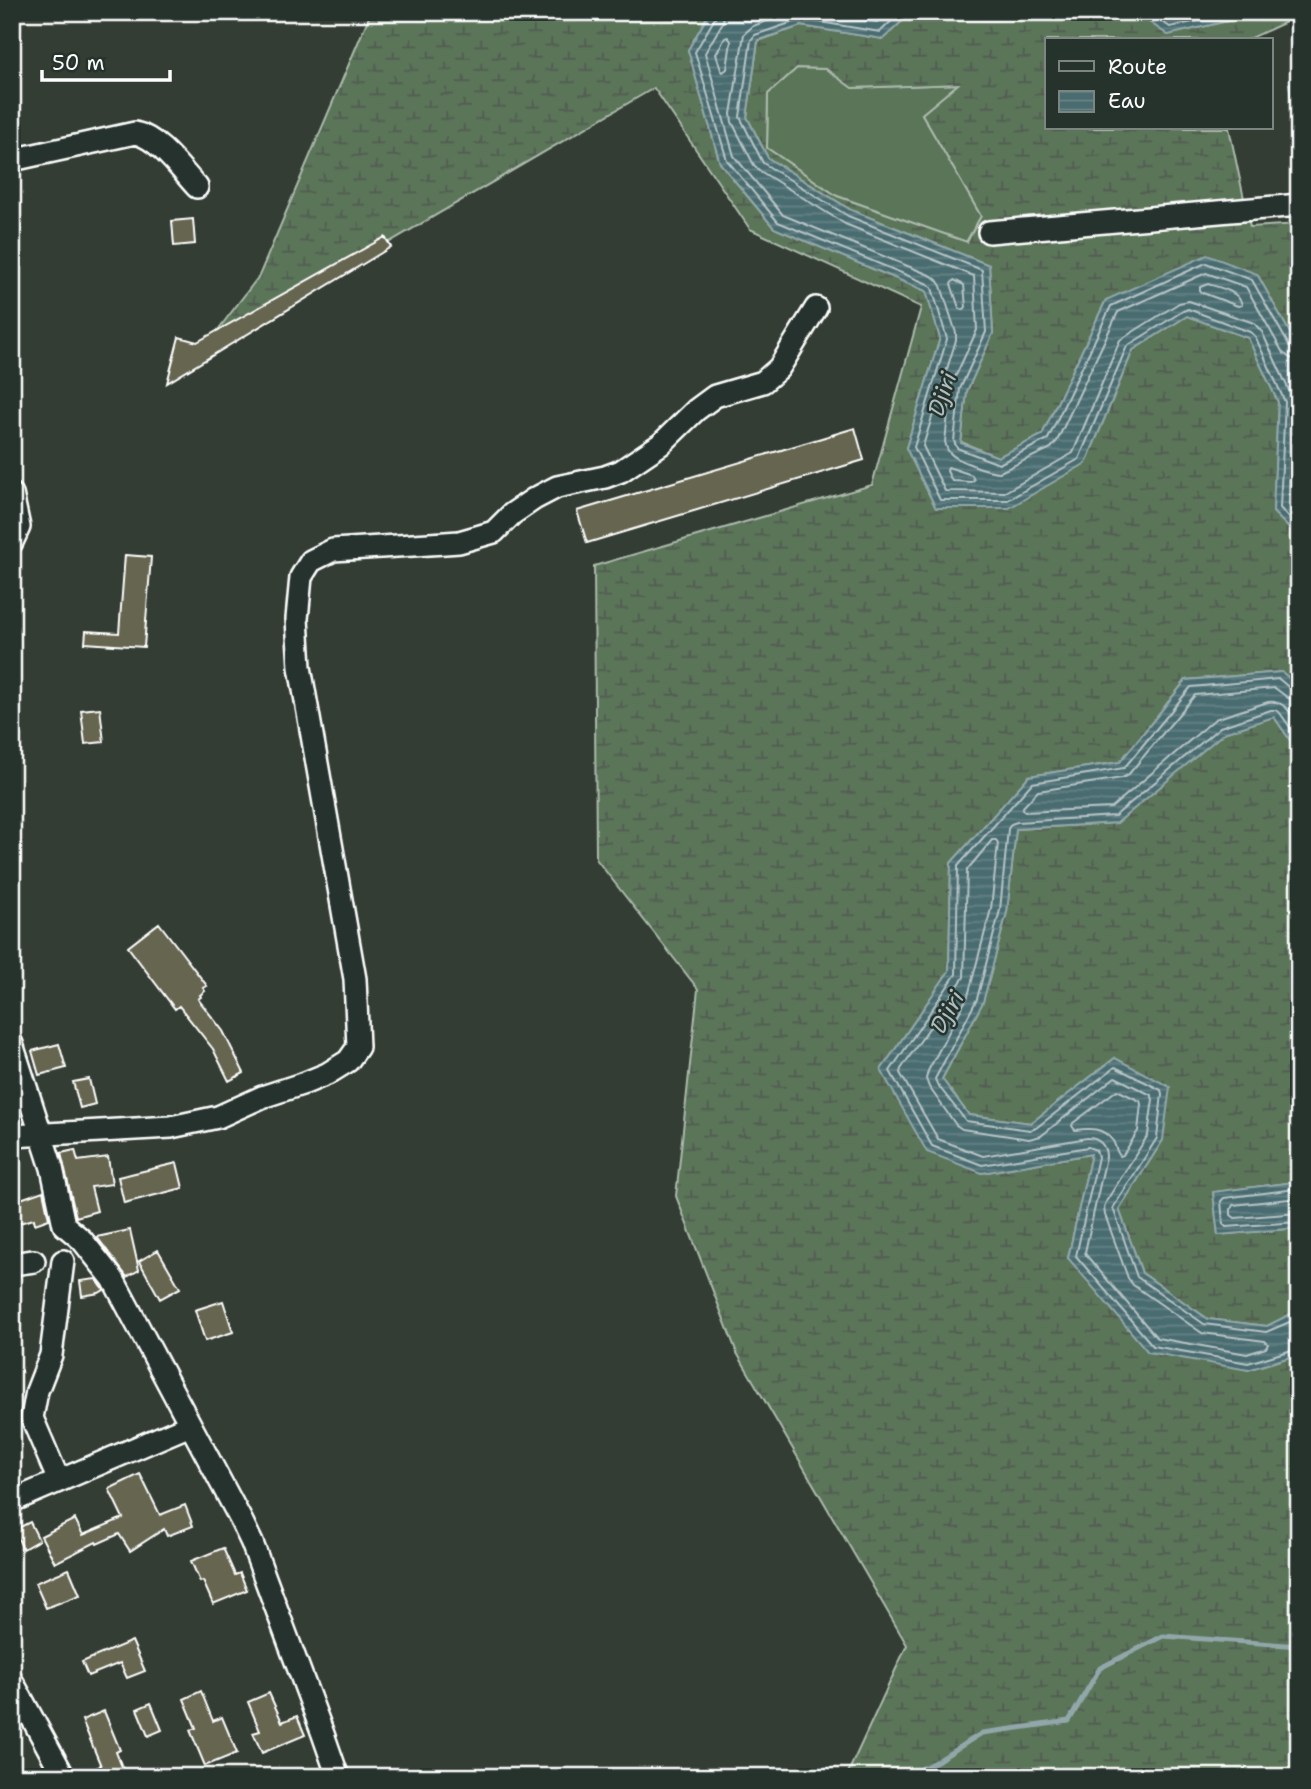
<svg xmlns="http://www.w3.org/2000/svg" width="1311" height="1789" viewBox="0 0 1311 1789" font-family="'Shantell Sans',sans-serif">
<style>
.grass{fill:#5a7459;stroke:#acbaac;stroke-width:2}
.wetland{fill:url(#wetland-marsh);stroke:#acbaac;stroke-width:2;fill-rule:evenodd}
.water{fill:url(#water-rules);stroke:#92a7aa;stroke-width:2}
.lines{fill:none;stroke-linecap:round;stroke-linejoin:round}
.shore{stroke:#b7c4c6;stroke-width:2}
.stream{stroke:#92a7aa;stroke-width:5}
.building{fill:#666550;stroke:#fff;stroke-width:2}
.minor-casing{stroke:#fff;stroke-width:26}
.minor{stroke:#26332d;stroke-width:21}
.labels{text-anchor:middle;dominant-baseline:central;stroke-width:5;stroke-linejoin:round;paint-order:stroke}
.water-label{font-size:23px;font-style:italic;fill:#aebdbf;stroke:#26332d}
</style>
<defs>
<pattern id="wetland-marsh" width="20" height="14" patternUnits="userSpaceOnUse" patternTransform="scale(1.75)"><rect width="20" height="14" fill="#5a7459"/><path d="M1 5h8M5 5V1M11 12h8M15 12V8" fill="none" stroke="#525c51"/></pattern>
<pattern id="water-rules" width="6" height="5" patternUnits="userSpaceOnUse" patternTransform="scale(1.75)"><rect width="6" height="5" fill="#4a6c71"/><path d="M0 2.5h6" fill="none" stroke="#658286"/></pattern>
</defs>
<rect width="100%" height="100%" fill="#333d34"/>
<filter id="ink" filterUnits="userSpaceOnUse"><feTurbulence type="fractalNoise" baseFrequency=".0143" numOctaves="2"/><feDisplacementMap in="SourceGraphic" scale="14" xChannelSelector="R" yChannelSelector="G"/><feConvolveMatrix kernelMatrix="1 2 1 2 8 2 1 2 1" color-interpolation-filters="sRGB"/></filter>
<g filter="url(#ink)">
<path class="grass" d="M797,68l29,1 27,19 106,-4 -37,30 59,102 -15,26 -129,-46 -70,-48 1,-54z"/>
<path class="wetland" d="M371,12h339l-22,38 32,113 54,65 152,63 14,47 -34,110 30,60 150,-45 47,-113 54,-34 61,22 30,64 -5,110 26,26v149l-17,-15 -96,8 -66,82 -91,14 -78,87 -2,108 -68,99 101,103 109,-19 -23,104 180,112 51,-16v423h-363l-2,-3 -4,3h-84l61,-132 -170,-292 -61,-157 22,-207 -102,-130 -2,-293 278,-81 49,-178 -171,-78 -96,-141 -453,264 58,-76z
M912,12h223l33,23 98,-23h33v4l-52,24h-200v88h182l21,99 49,-3v125l-42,-75 -151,26 -64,135 -44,22 -37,-15 6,-51 26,-58 -4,-68 -138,-55 -83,-52 -21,-41 11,-76 43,-15 82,13zM797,68l29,1 26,19 106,-4 -36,30 59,102 -14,26 -130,-46 -70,-48 1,-54z
M1274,717l23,33 2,5v420l-12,8 -74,9 5,43 81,-7v82l-32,16 -59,-7 -66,-46 -23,-64 44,-69 -48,-82 -84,65 -62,-8 -27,-36 41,-77 24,-90 9,-83 101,-6 107,-91z"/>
<path class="water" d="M710,12h202l-29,27 -82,-13 -43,14 -11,77 21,41 83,52 138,55 4,68 -26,58 -6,52 37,14 44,-22 64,-135 101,-45 50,19 42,75v189l-26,-26 5,-110 -30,-64 -61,-22 -54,34 -47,113 -77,45h-73l-30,-60 34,-110 -14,-47 -152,-63 -54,-65 -32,-113z
M1135,12h131l-98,23z
M1299,80v68l-10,-64z
M1282,672l17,15v68l-2,-5 -23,-33 -50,16 -107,90 -101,6 -9,83 -24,90 -41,77 27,36 62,8 84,-65 55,29 -7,53 -44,69 23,64 66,46 59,7 32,-16v44l-51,16 -100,-18 -80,-94 23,-104 -109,19 -55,-21 -46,-82 68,-99 2,-108 78,-87 91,-14 66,-82z
M1299,1175v53l-81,7 -5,-43 74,-9z"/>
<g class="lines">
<path class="shore" d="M716,12l-1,6 -20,34 32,108 51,62 150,62 4,4 15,51 -33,108 26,53h68l71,-41 48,-113 56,-35 5,-2 62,23 5,4 30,66 -5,106 19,20
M724,12l-1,10 -18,31 29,103 49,59 149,61 5,4 4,6 15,47v7l-33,106 22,45 60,1 68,-39 47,-113 59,-37 10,-2 65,22 8,9 31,67 -4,105 10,11
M792,12l-39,14 -9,8 -13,80 1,8 22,43 6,6 85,53 129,52 3,54 -26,56 -6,56c2,5 1,7 5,11 7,8 39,19 50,19l51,-24 6,-7 61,-129 88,-39 40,14 37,66 7,5 9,2
M816,12l61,10 12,-10
M901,12l-21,20 -78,-13 -47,16 -4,5 -11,77 23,46 85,53 134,54 4,62 -26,57 -6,52 3,7 42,16 49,-25 63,-133 95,-43 46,17 38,67 3,3 6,1
M1147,12l23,15 67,-15
M728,37l3,4 -4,28 -4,3 -2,-2 -5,-16 9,-16z
M954,280l10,5 2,22 -3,3 -4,-2 -8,-24z
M1208,284c13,4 31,7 34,21l-4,1 -38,-14v-5z
M948,467l24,8 2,5 -3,2 -19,-1 -5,-10z
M1299,691h-6l-14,-12 -88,8 -67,81 -92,15 -74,83 -2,108 -66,97 42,75 50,19 106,-18 8,3 2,7 -22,99 77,90 95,17 51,-15
M1299,700l-11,-2 -13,-10 -80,7 -67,80 -6,3 -84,13 -15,16 -1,3 3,2 86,-4 104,-89 53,-17c17,-2 22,11 31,23
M1299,740l-19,-27 -5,-3h-4l-51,17 -105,89 -98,6 -6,2 -3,5 -8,81 -23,89 -42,80 2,5 29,37 64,9 6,-2 79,-61 46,23 1,4 -5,44 -44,70 24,69 67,47 62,8 33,-14
M992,840h4l2,3 -7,66 -23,87 -40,75 -2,8 3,8 27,38 6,4 67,10 12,-3 74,-59 36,18 2,4 -5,36 -41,65 -3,7 1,8 23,63 5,7 69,48 63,8 3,3 -2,4 -19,6 -90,-16 -71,-83 -1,-3 21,-95c0,-12 -7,-19 -19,-19l-104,18 -45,-17 -38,-66 1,-4 63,-92 3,-107z
M1117,1090l23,11 1,3 -3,27 -15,24 -3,1c-4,-4 -4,-10 -7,-15 -10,-14 -24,-13 -38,-11l-3,-4 1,-3z
M1299,1184l-11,6 -64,8 -3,3 2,23 3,3 73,-5
M1299,1194l-10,5 -56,6 -2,4v6l4,3 64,-5"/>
<path class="stream" d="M906,1777l33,-17 43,-27 87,-12 31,-53 63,-32 136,10"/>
</g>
<path class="building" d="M193,219l2,25 -21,2 -2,-25z
M385,237l6,10 -224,136 12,-46 18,5z
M855,428l9,32 -277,83 -10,-32z
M125,555l26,2 -7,90 -59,-4 1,-12 33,2z
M100,708l4,34 -19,2 -4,-34z
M159,923l48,63 -4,2 2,3 -5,4 1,2 -3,2 25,32 21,42 -15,8 -16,-32 -34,-43 -4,3 -47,-62z
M59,1044l7,24 -27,7 -7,-24z
M89,1079l6,25 -15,4 -7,-26z
M75,1150l3,11 30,-4 4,27 -21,3 6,24 -21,6 -15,-64z
M177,1163l6,25 -59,15 -6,-26z
M43,1191l6,28 -14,5 -1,-5 -22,6v-23z
M130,1230l9,40 -12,7 -30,-40z
M158,1250l22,38 -20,11 -21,-38z
M96,1279l8,11 -5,3 -17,3 -2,-15z
M223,1301l10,31 -28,9 -10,-31z
M140,1474l20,41 25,-10 8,21 -26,10 -3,-7 -34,22 -11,-17 -22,10 -1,-2 -41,21 -14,-27 34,-17 8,16 40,-17 -14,-29z
M30,1522l9,18 -16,9 -9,-19z
M223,1548l12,27 5,-2 7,17 -34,14 -10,-23 -3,1 -9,-21z
M69,1569l11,26 -34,13 -11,-25z
M132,1641l13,30 -18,7 -7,-15 -32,13 -6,-14z
M201,1691l12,30 9,-4 15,36 -32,13 -15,-36 6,-2 -12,-29z
M269,1693l13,29 15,-6 8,19 -43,18 -9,-20 7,-2 -12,-29z
M151,1703l11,27 -14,6 -11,-27z
M104,1711l16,39 -4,2 10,25h-49v-2l24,-9 -19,-46z"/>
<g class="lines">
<defs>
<path id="minor" d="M12,160l123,-27c24,5 46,37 62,54
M989,232l310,-27
M12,494l7,33 -7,15
M12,1044l40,124 12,57 18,15 31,39 129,243 10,21 71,191 15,43
M12,1136l159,-9 47,-10 44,-20 43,-14 22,-9 21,-13 10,-14 -3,-68 -55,-312 -3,-48 4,-42 10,-16 22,-11 112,-7 14,-1 35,-10 18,-18 22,-15 23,-12 48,-10 16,-6 40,-27 35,-34 19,-14 48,-14 16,-14 37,-60
M12,1264l22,-3
M59,1481l-27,-63 5,-27 14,-36 12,-94
M12,1501l178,-76
M12,1681l52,96"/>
</defs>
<use href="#minor" class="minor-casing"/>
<use href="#minor" class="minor"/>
</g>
</g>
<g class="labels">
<g class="water-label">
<text transform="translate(942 394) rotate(-71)">Djiri</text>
<text transform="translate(947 1012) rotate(-60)">Djiri</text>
</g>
</g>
<rect width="1311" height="1789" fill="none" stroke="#26332d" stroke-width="42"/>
<rect x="21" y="21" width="1269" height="1747" fill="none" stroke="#fff" stroke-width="2.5" filter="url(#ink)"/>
<rect x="1045" y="38" width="228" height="91" fill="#26332d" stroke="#7d8581" stroke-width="2"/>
<rect x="1059" y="61" width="35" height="10" fill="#26332d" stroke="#7d8581" stroke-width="2"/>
<text x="1108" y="74" font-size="21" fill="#ffffff">Route</text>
<rect x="1059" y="91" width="35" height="21" fill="url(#water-rules)" stroke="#7d8581" stroke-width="2"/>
<text x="1108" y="108" font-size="21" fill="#ffffff">Eau</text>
<path d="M42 70v10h128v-10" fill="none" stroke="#ffffff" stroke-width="3.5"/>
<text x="52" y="70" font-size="21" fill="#ffffff" stroke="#26332d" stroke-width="5" paint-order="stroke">50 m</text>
</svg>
